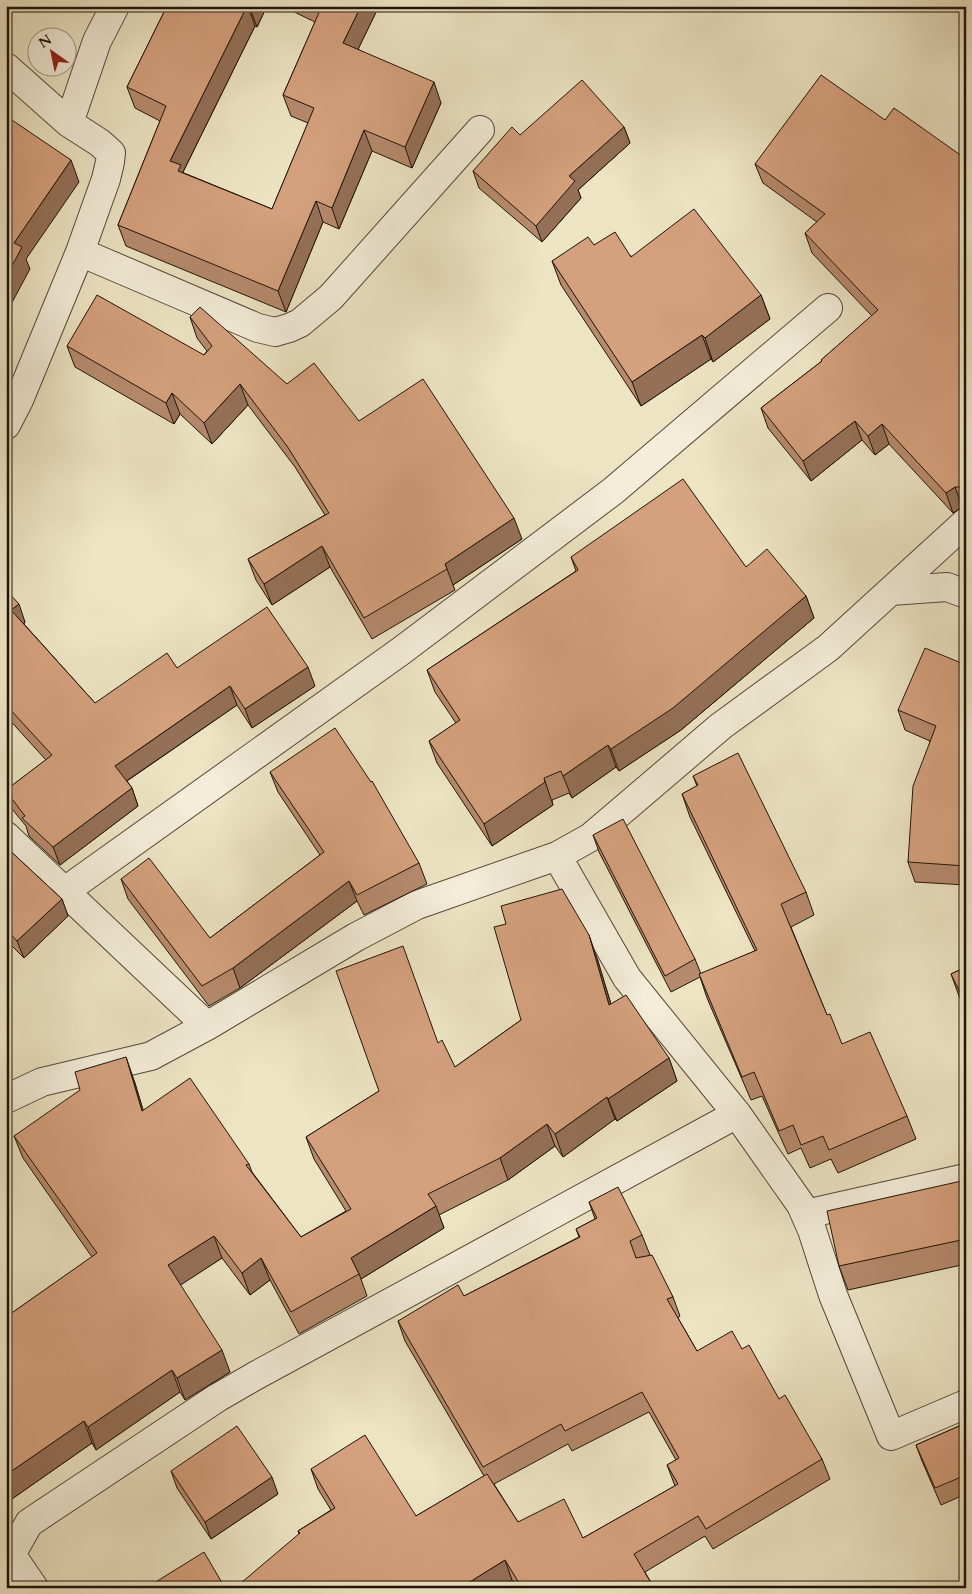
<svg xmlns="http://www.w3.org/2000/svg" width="972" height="1594" viewBox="0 0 972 1594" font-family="Cardo,serif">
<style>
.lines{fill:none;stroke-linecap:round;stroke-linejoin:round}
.minor-casing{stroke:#534838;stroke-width:30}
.minor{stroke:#f3edd9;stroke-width:28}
.wall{fill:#b68a6c;stroke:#201409;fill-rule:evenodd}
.shaded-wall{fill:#947058;stroke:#201409}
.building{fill:#d4a07d;stroke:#201409}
</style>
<rect width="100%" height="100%" fill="#ede4c4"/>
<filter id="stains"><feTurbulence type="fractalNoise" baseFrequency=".004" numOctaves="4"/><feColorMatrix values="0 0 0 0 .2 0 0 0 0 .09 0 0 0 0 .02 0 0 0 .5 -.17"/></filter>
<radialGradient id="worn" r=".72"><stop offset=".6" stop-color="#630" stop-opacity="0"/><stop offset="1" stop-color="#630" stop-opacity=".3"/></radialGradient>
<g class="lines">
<defs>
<path id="minor" d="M6,67l63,56 31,20 11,10 -1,9 -4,17 -26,73 -61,148 -13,25
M69,123l28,-82 18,-35
M80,252l178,76 17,4 14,-4 11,-5 31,-26 149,-167
M891,591l56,-4 19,7
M6,836l201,190
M557,856l70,122 110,136 64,91 11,25 21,65 58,141 75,-32
M65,891l336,-240 212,-160 215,-183
M6,1099l36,-17 109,-26 56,-30 149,-89 61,-32 140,-49 34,-19 130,-111 107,-78 138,-126
M806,1214l160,-36
M6,1547l28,41
M6,1560l5,-5 18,-32 188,-125 38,-22 482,-262"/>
</defs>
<use href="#minor" class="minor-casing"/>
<use href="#minor" class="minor"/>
</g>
<path class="wall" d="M167,6h100l-10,21 -2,-1 -72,146 1,1 88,36 36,-86 -17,-7 -8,-21 32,-73 -33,-16h97l-21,43 83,54 -29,65 -40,-17 -33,78 -16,-7 -37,90 -160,-66 -8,-21 42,-104 -25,-13 -8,-21z
M885,120l81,39v348h-4l-9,6 -64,-69 -14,11 -13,-15 -51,41 -43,-53 -7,-20 61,-47 -1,-1 51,-44 -60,-63 -7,-20 12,-11 -54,-39 -8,-19z
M624,127l6,16 -52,47 3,8 -39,44 -63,-54 -6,-17 47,-36z
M594,245l167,50 9,24 -57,43 -2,-3 -70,47 -80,-121 -9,-24z
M190,317l97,67 72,37 163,118 -69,46 2,5 -83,49 -42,-72 -58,38 -16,-25 -8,-21 77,-44 -30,-48 -47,-62 -36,39 -32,-30 -6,10 -99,-57 -8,-21 137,9 3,-4 -10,-13z
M571,557l175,10 60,29 8,22 -133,112 -62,41 -3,-4 -44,31 -3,-5 -17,7 1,5 -61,41 -55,-83 -8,-22 27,-18 -21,-31 -8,-22 149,-99z
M6,590l19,32 -1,2 71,79 82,-35 138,18 -63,42 -15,-23 -110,76 5,7 6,18 -78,59 -31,-29 -3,-10 -14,-17 -6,-17v-2l40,-30 -40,-44z
M966,665v220l-51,-3 -7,-20 22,-121 -25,-11 -7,-20z
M270,772l149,91 8,21 -63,31 -7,-14 -117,87 -31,18 -81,-107 -7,-20 89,59 110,-83 -42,-63z
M693,776l113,116 8,23 -23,12 36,88 15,29 65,72 9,23 -78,34 -7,-14 -21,9 -9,-20 -13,6 -26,-58 -11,4 -44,-102 -7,-21 -29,15 -72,-140 -6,-17 102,124 6,15 54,-23 -65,-134 -8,-23 15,-8z
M6,847l56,52 6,17 -44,42 -18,-18z
M597,958l14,46 58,54 8,23 -60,40 -2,-2 -52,38 -8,-11 -47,34 -69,35 5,13 -83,51 6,17 -68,38 -29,-54 -20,15 -28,-37 -42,27 50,87 -45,28 -5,-8 -84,58 -4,-7 -83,58 -3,-4v-180l86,-60 -69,-99 -9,-22 120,-56 9,30 106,54 3,8 49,65 45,-26 -32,-52 -8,-22 73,-46 59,-48 17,24 66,-47z
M966,967v43l-7,-14 -8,-22z
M966,1180v84l-118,26 -9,-24z
M589,1202l53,33 8,20 23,42 7,19 -2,2 19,33 45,-2 80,110 8,20 -117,70 -8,-13 -60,36 9,16h-137l-5,-8 -213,-46 -1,-3 33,-21 -13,-21 -7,-20 105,47 68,-40 -79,-135 -7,-20 66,-25 115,-59 -3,-8 19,-10zM649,1412l27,48 -9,5 8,21 -92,52 -65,-16 -24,-38 74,-40 4,7z
M966,1423v71l-25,11 -19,-44 -6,-16z
M171,1471l107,23 -67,45 -34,-51z"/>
<path class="shaded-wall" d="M247,6h1l7,20 -72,146 6,14 -19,-25z
M249,6h18l-10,21z
M361,6h18l-28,58 -8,-21z
M434,82l7,21 -29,65 -7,-21z
M624,127l6,16 -52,47 3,8 -39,44 -6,-16 33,-50z
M364,130l8,21 -33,78 -7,-21z
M71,160l8,22 -53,77 4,10 -22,41 -2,-6v-27l8,-34z
M316,201l7,21 -37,90 -8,-21z
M761,295l9,24 -57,43 -8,-24z
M702,335l9,24 -70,47 -9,-24z
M240,384l8,21 -36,39 -8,-21z
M172,393l8,21 -6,10 -8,-21z
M855,421l7,19 -51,41 -8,-20z
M882,424l7,20 -14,11 -7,-19z
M966,482v21l-6,-16z
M955,487l7,20 -9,6 -7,-20z
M514,518l8,21 -69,46 -6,-16 -2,-5z
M322,546l8,21 -58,38 -8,-21z
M806,596l8,22 -133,112 -62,41 -8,-22z
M19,604l6,18 -7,7 -7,-19z
M308,667l7,19 -63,42 -7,-19z
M230,686l7,19 -115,79 -7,-18z
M608,745l8,22 -44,31 -9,-22z
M544,778l9,27 -61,41 -8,-22z
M132,788l6,18 -78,59 -7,-18z
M349,881l8,20 -117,87 -7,-20z
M62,899l6,17 -44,42 -7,-17z
M589,935l8,23 21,70 -9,-23z
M126,1057l8,23 16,53 -8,-22z
M669,1058l8,23 -60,40 -9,-22z
M607,1097l8,22 -52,38 -8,-23z
M547,1124l8,22 -47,34 -8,-22z
M436,1206l8,22 -83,51 -2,-5 -8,-16z
M214,1236l8,22 -46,30 -8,-23z
M261,1258l9,22 -20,15 -8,-22z
M222,1350l8,22 -45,28 -8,-22z
M172,1370l8,22 -84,58 -8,-23z
M84,1421l8,22 -83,58 -3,-8v-18z
M272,1477l6,17 -67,45 -6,-17z
M505,1560l7,20 -13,8h-39z"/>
<path class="building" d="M167,6h80l-77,155 11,4 -3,6 94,38 42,-101 -31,-13 38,-87 -3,-2h43l-18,37 91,39 -29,65 -41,-17 -32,78 -16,-7 -38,90 -160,-66 48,-119 -39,-19z
M821,75l64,45 9,-12 72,51v323l-6,5h-5l-9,6 -64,-69 -14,12 -13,-15 -52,40 -42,-53 61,-47 -1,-1 57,-50 -73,-77 20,-19 -70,-50z
M582,80l42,47 -55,49 6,5 -39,45 -63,-55 39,-44 8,8z
M6,116l65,44 -57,83 8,4 -16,30z
M694,209l67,86 -56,43 -3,-3 -70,47 -80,-121 36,-24 6,8 21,-13 16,25z
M97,295l107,60 8,-9 -22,-29 10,-10 87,77 27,-21 45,58 64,-42 91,139 -69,46 2,5 -83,49 -42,-72 -58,38 -16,-25 81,-46 -42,-67 -47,-62 -36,39 -32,-30 -6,10 -99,-57z
M683,479l63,88 21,-18 39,47 -133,112 -62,41 -3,-4 -45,31 -2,-5 -17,7 1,4 -61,42 -55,-83 31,-21 -33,-50 151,-100 -7,-13z
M6,590l13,14 -8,6 84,93 72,-50 10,15 90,-61 41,60 -63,42 -15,-23 -115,80 17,22 -79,59 -31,-29 3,-2 -19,-25v-1l46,-35 -46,-50z
M925,648l41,17v136l-3,6h3v59l-58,-4 5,-76 23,-60 -38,-16z
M335,728l36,54 1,-1 47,82 -62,32 -8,-14 -116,87 -31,18 -81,-107 28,-21 61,80 114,-86 -54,-80z
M738,753l68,139 -25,12 46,111 3,-1 12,30 28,-12 37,84 -78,34 -6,-14 -22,9 -8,-20 -14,6 -25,-59 -12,5 -43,-103 58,-24 -75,-156 16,-9 -5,-9z
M623,819l72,140 -30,17 -72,-141z
M6,847l56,52 -45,42 -11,-12z
M562,889l27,46 20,70 17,-10 43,63 -61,41 -1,-2 -52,37 -8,-10 -47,34 -72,36 8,12 -85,52 8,16 -68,38 -30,-54 -19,15 -28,-37 -46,29 54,85 -45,28 -5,-8 -84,57 -4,-6 -78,54v-158l91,-64 -83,-117 66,-46 -5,-18 51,-15 16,54 48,-33 59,86 -3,1 55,72 50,-28 -45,-72 73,-46 -43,-120 67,-25 35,97 4,-3 13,27 66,-47 -27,-93 12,-3 -5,-18z
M966,967v37l-15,-30z
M966,1180v59l-127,27 -12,-55z
M618,1187l24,48 -12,6 6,17 16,-3 21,42 -6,2 30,52 35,-20 10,18 7,-4 30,54 6,-4 37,64 -116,70 -8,-13 -64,38 20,34h-132l-17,-28 -45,28h-225l65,-55 -2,-2 37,-23 -24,-39 54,-34 51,81 71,-42 31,48 46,-23 19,39 95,-54 -11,-19 12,-7 -37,-66 -77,39 -4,-7 -78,43 -85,-146 60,-36 6,11 116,-59 -4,-8 21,-11 -8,-16z
M966,1423v52l-31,13 -19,-43z
M237,1426l35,51 -67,45 -34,-51z
M204,1552l21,36h-79z"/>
<rect width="972" height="1594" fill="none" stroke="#ede4c4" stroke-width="25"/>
<rect x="8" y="8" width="957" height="1579" fill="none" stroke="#201409" stroke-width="2.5"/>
<rect x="12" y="12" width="947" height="1569" fill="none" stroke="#201409"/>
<g transform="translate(52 52) rotate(327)"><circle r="24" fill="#f3edd9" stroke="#9f9686"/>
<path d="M0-4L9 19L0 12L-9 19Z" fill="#8f2418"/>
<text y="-8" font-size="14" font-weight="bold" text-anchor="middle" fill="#201409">N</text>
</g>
<rect width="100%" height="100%" filter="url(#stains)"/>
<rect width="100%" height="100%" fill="url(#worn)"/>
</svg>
